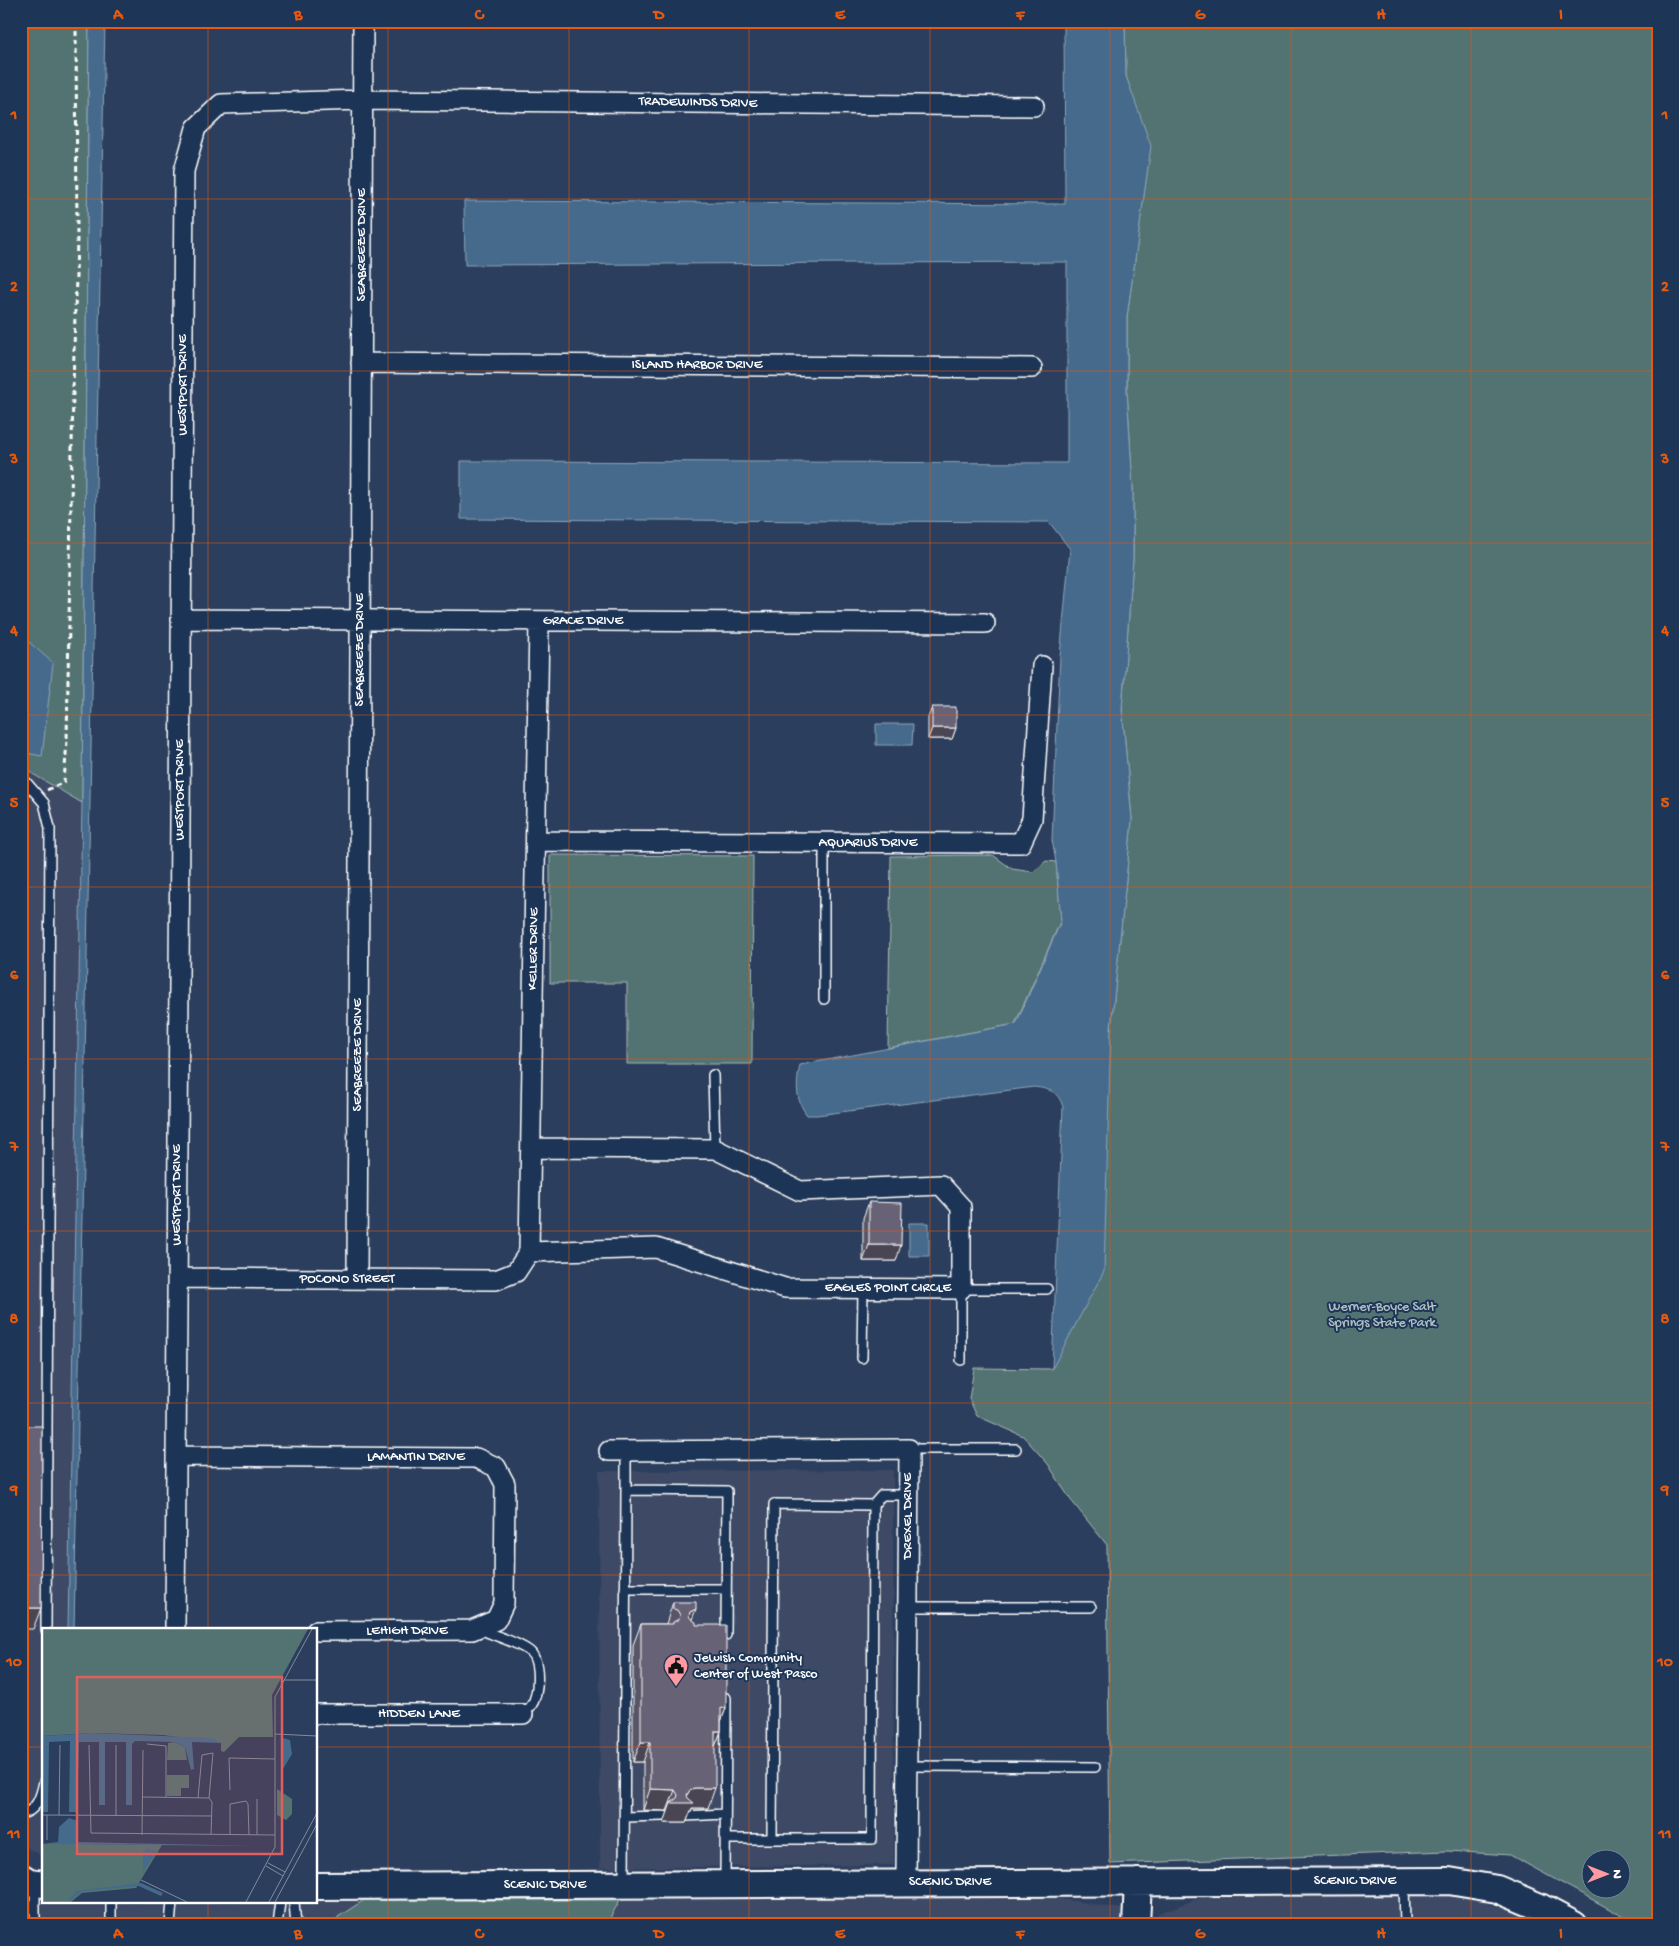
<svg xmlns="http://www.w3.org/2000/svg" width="1679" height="1946" viewBox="0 0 1679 1946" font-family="'Gochi Hand',sans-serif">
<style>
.built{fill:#3e4965}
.green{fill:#537372;stroke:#a9b9b8;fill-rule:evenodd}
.water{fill:#446b8c;stroke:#8fa6ba}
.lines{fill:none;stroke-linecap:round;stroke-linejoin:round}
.lane-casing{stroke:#fff;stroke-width:12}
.street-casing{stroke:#fff;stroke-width:22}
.secondary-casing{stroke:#fff;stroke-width:30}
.path{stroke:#fff;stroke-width:3;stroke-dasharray:5 4;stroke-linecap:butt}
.lane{stroke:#1d3557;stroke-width:9}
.street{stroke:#1d3557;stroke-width:19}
.secondary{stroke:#1d3557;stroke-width:26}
.wall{fill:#595466;stroke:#fff}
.shaded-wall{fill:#494553;stroke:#fff}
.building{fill:#686277;stroke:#fff}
.grid{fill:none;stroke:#e8590c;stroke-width:1;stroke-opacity:0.55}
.labels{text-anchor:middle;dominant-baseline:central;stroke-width:4;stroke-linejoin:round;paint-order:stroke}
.street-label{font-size:14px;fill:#fff;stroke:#1d3557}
.park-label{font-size:14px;fill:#b2c0c0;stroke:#1d3557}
.poi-label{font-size:14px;fill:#fff;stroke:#1d3557;text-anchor:start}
.inset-road{fill:none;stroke:#808b9e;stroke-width:1}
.view{fill:#e05e5e;fill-opacity:0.15;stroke:#e05e5e;stroke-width:2.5}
.inset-edge{fill:none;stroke:#fff;stroke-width:2.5}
.neatline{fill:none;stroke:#e8590c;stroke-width:2}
.grid-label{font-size:16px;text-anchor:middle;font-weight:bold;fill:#e8590c}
</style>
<rect width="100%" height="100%" fill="#2c3e5d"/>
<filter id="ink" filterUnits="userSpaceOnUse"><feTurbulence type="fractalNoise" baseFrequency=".02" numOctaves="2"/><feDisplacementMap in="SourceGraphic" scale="10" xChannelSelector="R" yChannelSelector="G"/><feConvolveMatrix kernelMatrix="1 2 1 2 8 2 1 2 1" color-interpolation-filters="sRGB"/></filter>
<g filter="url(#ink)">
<path class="built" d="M21,767l61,36 -14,827h-24v227l-23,-12z
M893,1470l1,395 -294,3 -1,-397z
M1451,1892l66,21 26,12h-388l2,-11 47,-18z
M1043,1896l79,13v16h-516l14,-25z
M316,1900h48l-26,17 -3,8h-314v-22l295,-1z"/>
<path class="green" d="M21,21h68l-7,782 -61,-36z
M1125,21h533v1904h-19l-129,-70 -63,-4 -337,13 -3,-319 -37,-46 -22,-35 -25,-28 -46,-20 -8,-17 5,-31 78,1 59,-341 21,-208 -10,-111 11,-150v-71l-6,-98v-73l23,-166 -24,-75zM1592,1858h30v30h-30z
M550,855l203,1 -1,208h-125v-81h-77z
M993,855l19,14 21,3 13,-11 10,1 5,58 -46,104 -127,24 3,-192z
M364,1900h256l-14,25h-271l3,-8z"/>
<path class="water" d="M89,21h16l-31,1609h-6l14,-827z
M1064,21h61l1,55 25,70 -24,171v73l6,98v71l-11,150 10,111 -21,208 -7,243 -52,98 11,-262c-5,-16 -13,-18 -29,-20l-217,28h-10c-12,-16 -11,-31 -7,-50l216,-41 45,-103 -5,-59 -4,-22 8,-184 10,-107 -21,-27 -588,-3v-58l606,2v-201l-602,3 -1,-64 601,3z
M21,635l32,28 -11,93 -21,-4z
M876,724h37l-1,21h-36z
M909,1223h20v33h-20z
M1109,1922l13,1v2h-254z"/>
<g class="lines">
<defs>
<path id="lane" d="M21,779l5,3 18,21 6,25 -4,802
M824,999v-157
M713,1075l2,74
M862,1358l1,-70
M961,1360v-71h86
M909,1449h107
M626,1451v39
M873,1505l9,-10h27
M625,1589h101
M908,1607h183
M480,1629c16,8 34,11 49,22 12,9 10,44 2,55 -2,3 -6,5 -8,8
M906,1766l189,1
M21,1814c16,-3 20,-18 23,-32
M686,1816l39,-2
M625,1817l39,-1
M725,1839h147l1,-334 -99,-1 -2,334
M624,1882l2,-392 101,1 -1,144
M725,1882l1,-184
M1404,1884l1,41
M294,1902l2,23
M35,1925v-40
M111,1925v-23
M170,1925l2,-23
M277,1925l3,-23"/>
<path id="street" d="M361,363l671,5
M181,619l804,4
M536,841l485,2 11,-24 10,-153
M529,1252l127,-4 129,40 176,1v-82l-20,-22 -141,6 -85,-42 -184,-1
M177,1278l319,2 20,-8 13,-20 10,-631
M357,1279l6,-1258
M609,1451l300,-2 -3,433
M176,1456l300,2 20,9 9,17 -1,119 -8,17 -24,10 -156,1
M175,1630l9,-1459 12,-43 25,-24 142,-4 671,6
M316,1714h207"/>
<path id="secondary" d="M21,1877l8,5 15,2
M316,1886l1133,-5 48,8 43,18 34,18
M1136,1925l2,-43"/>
</defs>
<use href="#lane" class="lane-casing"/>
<use href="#street" class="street-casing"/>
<use href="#secondary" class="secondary-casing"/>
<path class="path" d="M47,790l17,-8 3,-42 6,-351 4,-151 -1,-217"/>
<use href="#lane" class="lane"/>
<use href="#street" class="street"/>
<use href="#secondary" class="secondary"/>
</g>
<path class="wall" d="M932,707l24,21 -4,11h-24v-21z
M869,1202l27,59h-33v-43z
M673,1602l23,23 30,83 -5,14v9l-6,15 -7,62h-16l-6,15h-22l4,-11 -1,-1 -24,-1v-48h-10v-117l8,-21h25z"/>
<path class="shaded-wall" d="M932,728h24l-4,11h-24z
M21,1047h3l-3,7z
M869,1245h32l-5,16h-33z
M21,1608h20l-8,21h-12z
M696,1609l-8,21 -5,2 7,-20z
M721,1708h5l-8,21z
M715,1731h6l-8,21z
M641,1742h9l-7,20h-10z
M694,1788h21l-7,20h-16l-6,15h-22l7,-20 16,-8 3,-5z
M650,1789l25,1 -8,21 -24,-1z"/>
<path class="building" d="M932,707h24v21h-24z
M21,984h4l-1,63h-3z
M21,1184l4,1 -4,12z
M869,1202l33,1 -1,42h-32z
M21,1426h21l-1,182h-20z
M673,1602h23v7l-6,3 -1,4 3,4 4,2v3h30v83h-5v23h-6v57h-21l-4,2 -3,5 1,3 6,5h-23l6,-5 1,-3 -3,-5 -25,-1v-47h-9v-118h32v-2l6,-3 1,-4 -3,-5 -4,-1z"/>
</g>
<path class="grid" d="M208,21v1609M388,21v1904M569,21v1904M749,21v1904M930,21v1904M1110,21v1904M1291,21v1904M1471,21v1904M21,199h1637M21,371h1637M21,543h1637M21,715h1637M21,887h1637M21,1059h1637M21,1231h1637M21,1403h1637M21,1575h1637M21,1747h23M316,1747h1342M208,1902v23"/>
<defs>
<symbol id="civic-pin" viewBox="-11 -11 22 30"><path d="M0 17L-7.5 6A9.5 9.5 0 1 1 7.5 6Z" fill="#ff9aa2" stroke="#1d3557"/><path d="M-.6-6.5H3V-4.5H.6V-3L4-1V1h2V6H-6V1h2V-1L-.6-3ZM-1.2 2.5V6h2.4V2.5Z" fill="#111"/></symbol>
</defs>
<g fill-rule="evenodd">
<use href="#civic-pin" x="662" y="1652" width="28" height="38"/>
</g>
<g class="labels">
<g class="street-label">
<text transform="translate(698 103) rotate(1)">TRADEWINDS DRIVE</text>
<text transform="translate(362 245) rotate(-90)">SEABREEZE DRIVE</text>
<text x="697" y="365">ISLAND HARBOR DRIVE</text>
<text transform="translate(183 385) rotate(-90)">WESTPORT DRIVE</text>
<text x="583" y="621">GRACE DRIVE</text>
<text transform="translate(360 650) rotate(-90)">SEABREEZE DRIVE</text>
<text transform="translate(180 790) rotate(-90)">WESTPORT DRIVE</text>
<text x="868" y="843">AQUARIUS DRIVE</text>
<text transform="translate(534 949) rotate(-89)">KELLER DRIVE</text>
<text transform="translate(358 1055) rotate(-90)">SEABREEZE DRIVE</text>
<text transform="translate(177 1195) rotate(-90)">WESTPORT DRIVE</text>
<text x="347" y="1279">POCONO STREET</text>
<text x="888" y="1288">EAGLES POINT CIRCLE</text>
<text x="416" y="1457">LAMANTIN DRIVE</text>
<text transform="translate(908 1516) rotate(-90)">DREXEL DRIVE</text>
<text x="407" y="1631">LEHIGH DRIVE</text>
<text x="419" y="1714">HIDDEN LANE</text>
<text x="1355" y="1881">SCENIC DRIVE</text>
<text x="950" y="1882">SCENIC DRIVE</text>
<text x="545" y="1885">SCENIC DRIVE</text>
</g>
<g class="park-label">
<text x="1382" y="1307">Werner-Boyce Salt<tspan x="1382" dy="16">Springs State Park</tspan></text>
</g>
<g class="poi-label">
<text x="694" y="1658">Jewish Community<tspan x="694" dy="16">Center of West Pasco</tspan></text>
</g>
</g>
<g transform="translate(42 1628)">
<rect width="275" height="275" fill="#2c3e5d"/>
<path d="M0,1h266l-36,66 1,42h-34l-15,15 -3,-1v-8l-58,-8 -70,-2 -51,3zM132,114l11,5 2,13h-20l1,-17zM125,147h22v13h-8v8h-14zM235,161l15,10v15l-6,6 -9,-5zM0,216h34l86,1 -26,43 -54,5 -11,9h-29z" fill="#537372"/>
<path d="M51,105l118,5 10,5 -29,-1 2,27 -3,1 -6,-23 -11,-5 -39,-1 -3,3v61h-6v-63h-21v63h-6v-63h-20l-2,70h-8l1,-71 -21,1 -1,70h-6v-76zM241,110l7,2 2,14 -9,15zM27,190l9,3 -1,21 181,4 -216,-2 16,-2 1,-15zM105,220l10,3 -14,20v-19zM99,255l22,10 -2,3 -22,-10 -56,5 -16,11 9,-11 6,-1z" fill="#446b8c"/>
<path class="inset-road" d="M242,52h33M233,106l42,2M105,116l19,2v51M47,117l2,88 184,2M188,162l-1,-32 46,1M101,169l66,1 3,4 -1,33M156,170l4,-43 11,-2 -4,45M215,171v36M0,187l170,1M5,187v25M17,187l1,-70M74,188v-71M100,207l1,-85M188,207v-31l16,-3 2,3 1,31M226,235l17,9M224,238l17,10M99,252l46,22M204,274l29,-55v-150l37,-68M227,274l48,-89M233,274l42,-78"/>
<path class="view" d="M35,49h205v177h-205z"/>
<rect width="275" height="275" class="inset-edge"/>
</g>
<rect width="1679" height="1946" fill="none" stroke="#1d3557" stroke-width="55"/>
<g transform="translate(1606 1874) rotate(90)"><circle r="24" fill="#1d3557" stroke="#77869a"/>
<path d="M0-4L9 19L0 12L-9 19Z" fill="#ff9aa2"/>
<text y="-8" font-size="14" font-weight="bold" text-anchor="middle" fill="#ffffff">N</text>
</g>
<rect x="28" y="28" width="1624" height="1890" class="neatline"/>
<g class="grid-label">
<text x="118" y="19">A</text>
<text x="298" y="19">B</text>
<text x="479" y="19">C</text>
<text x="659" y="19">D</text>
<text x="840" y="19">E</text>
<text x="1020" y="19">F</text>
<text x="1200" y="19">G</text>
<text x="1381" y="19">H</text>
<text x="1561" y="19">I</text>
<text x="14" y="119">1</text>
<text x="1665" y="119">1</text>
<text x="14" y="291">2</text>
<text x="1665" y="291">2</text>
<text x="14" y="463">3</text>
<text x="1665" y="463">3</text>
<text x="14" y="635">4</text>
<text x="1665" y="635">4</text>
<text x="14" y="807">5</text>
<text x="1665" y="807">5</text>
<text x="14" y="979">6</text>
<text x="1665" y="979">6</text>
<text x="14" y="1151">7</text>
<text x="1665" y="1151">7</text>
<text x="14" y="1323">8</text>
<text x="1665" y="1323">8</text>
<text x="14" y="1494">9</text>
<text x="1665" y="1494">9</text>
<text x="14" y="1666">10</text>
<text x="1665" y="1666">10</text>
<text x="14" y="1838">11</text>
<text x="1665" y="1838">11</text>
<text x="118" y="1938">A</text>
<text x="298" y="1938">B</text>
<text x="479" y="1938">C</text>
<text x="659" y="1938">D</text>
<text x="840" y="1938">E</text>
<text x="1020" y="1938">F</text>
<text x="1200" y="1938">G</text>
<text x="1381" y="1938">H</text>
<text x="1561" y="1938">I</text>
</g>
</svg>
